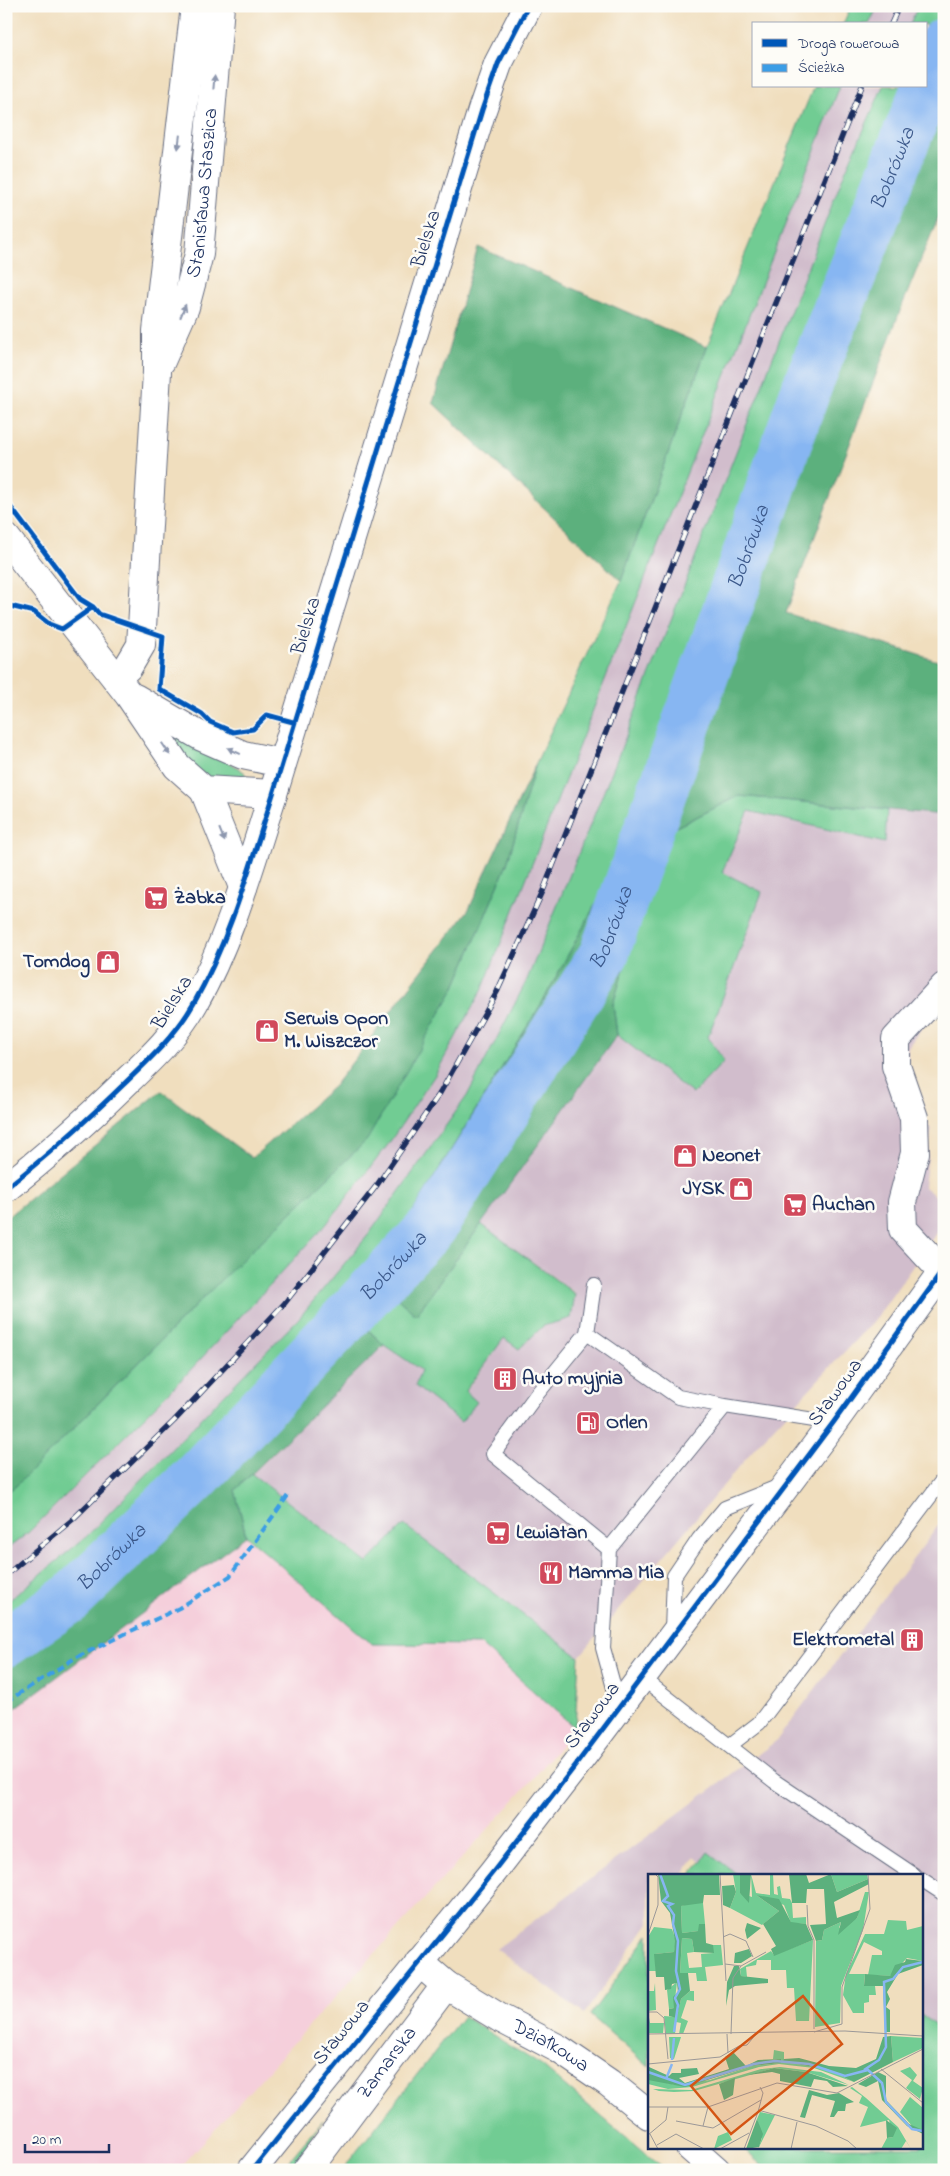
<svg xmlns="http://www.w3.org/2000/svg" width="950" height="2176" viewBox="0 0 950 2176" font-family="'Indie Flower',sans-serif">
<style>
.built{fill:#f5cfdb}
.industrial{fill:#d1bdcc}
.green{fill:#71cc93;stroke:#467e78}
.forest{fill:#5cb07d;stroke:#3c706e}
.lines{fill:none;stroke-linecap:round;stroke-linejoin:round}
.river{stroke:#87b6f2;stroke-width:50}
.lane-casing{stroke:#666c80;stroke-width:16}
.street-casing{stroke:#666c80;stroke-width:30}
.secondary-casing{stroke:#666c80;stroke-width:30}
.lane{stroke:#fff;stroke-width:14}
.street{stroke:#fff;stroke-width:28}
.secondary{stroke:#fff;stroke-width:28}
.rail-casing{stroke:#1b2f5e;stroke-width:5.5}
.rail{stroke:#fdfcf7;stroke-width:4;stroke-dasharray:11;stroke-linecap:butt}
.quiet{stroke:#3b9de6;stroke-width:4;stroke-dasharray:8 4;stroke-linecap:butt}
.cycleway-casing{stroke:#fdfcf7;stroke-width:8}
.cycleway{stroke:#0057b8;stroke-width:5}
.oneway{fill:#8d97ae}
.labels{text-anchor:middle;dominant-baseline:central;stroke-width:5;stroke-linejoin:round;paint-order:stroke}
.street-label{font-size:20px;fill:#1b2f5e;stroke:#fdfcf7}
.poi-label{font-size:20px;font-weight:bold;fill:#1b2f5e;stroke:#fdfcf7;text-anchor:start}
.water-label{font-size:21px;font-style:italic;fill:#3b588a;stroke:#fdfcf7}
.inset-river{fill:none;stroke:#87b6f2;stroke-width:2.5}
.inset-road{fill:none;stroke:#9b9898;stroke-width:1}
.view{fill:#d45514;fill-opacity:0.15;stroke:#d45514;stroke-width:2.5}
.inset-edge{fill:none;stroke:#1b2f5e;stroke-width:2.5}
</style>
<rect width="100%" height="100%" fill="#fdfcf7"/>
<filter id="ink" filterUnits="userSpaceOnUse"><feTurbulence type="fractalNoise" baseFrequency=".02" numOctaves="2"/><feDisplacementMap in="SourceGraphic" scale="10" xChannelSelector="R" yChannelSelector="G"/><feConvolveMatrix kernelMatrix="1 2 1 2 8 2 1 2 1" color-interpolation-filters="sRGB"/></filter>
<filter id="wash" filterUnits="userSpaceOnUse"><feTurbulence type="fractalNoise" baseFrequency=".0096" numOctaves="4" result="noise"/><feDisplacementMap in="SourceGraphic" scale="20" xChannelSelector="R" yChannelSelector="G"/><feGaussianBlur stdDeviation="1.12" result="paint"/><feColorMatrix in="noise" values="0 0 0 0 0 0 0 0 0 0 0 0 0 0 0 0 0 1.4 0 .05"/><feComposite in="paint" operator="in"/></filter>
<g filter="url(#wash)">
<rect width="100%" height="100%" fill="#f0debe"/>
<path class="built" d="M246,1536l126,108 109,1 94,83 -47,57 -350,385h-172v-455z"/>
<path class="industrial" d="M878,6h40l-8,18h-41z
M840,86h43l-41,93 -227,585 -89,218 -59,114 -98,138 -70,84 -213,219 -80,66v-53l23,-18 296,-306 62,-80 48,-71 48,-87z
M887,810l57,5v182l-36,50v23l23,61 -7,56 20,16v19l-67,95 -117,125 -181,215 -175,-132 -37,38 -115,-89 132,-129 37,25 44,22 39,-54 15,11 24,-23 28,-8 4,-25 -94,-69 136,-189 76,59 14,-57 22,-59 -7,-106 27,-61 135,31z
M944,1518v526l-23,-17v-152h-201l-25,-18 -13,18h-33v48l-65,91 -88,-65 280,-208z"/>
<path class="green" d="M851,6h27l-9,18h-26z
M918,6h26v9l-18,37v-28h-16z
M814,86h26l-357,902 -48,87 -48,71 -62,80 -145,155 -151,151 -23,18v-57l11,-8 205,-206 233,-292 52,-123 29,-101 85,-182 86,-234z
M883,86h29l-79,192 -234,620 -56,103 -139,225 -38,44 50,45 65,-91 94,70 -4,24 -28,8 -24,23 -15,-11 -39,53 12,11 -16,20 -46,-36 6,-16 -37,-25 -39,-37 -278,274 -61,49v-28l80,-66 213,-219 70,-84 98,-138 59,-114 89,-218 227,-585z
M166,729l66,35 12,8 4,9 -27,3 -30,-17z
M739,796l148,14 -2,33 -136,-32 -27,61 40,20 -54,145 16,24 -31,33 -76,-59 -4,-31 53,-172z
M252,1474l115,89 37,-38 175,132 -4,71 -94,-83 -109,-1 -126,-108 -11,-46z
M708,1852l30,23h-47z
M649,1934v133l-59,-52z
M921,2015l23,17v138h-177l-26,-23h180z
M463,2016l79,50 122,104h-322z
M323,2120l-31,50h-11z"/>
<path class="forest" d="M944,15v188l-44,108 -114,302 158,50v152l-205,-19 -73,36 -53,172 4,31 -201,280 -50,-44 38,-45 139,-225 56,-103 234,-620 79,-192h14v-34z
M478,247l229,100 -86,234 -188,-178z
M536,763l-29,101 -52,123 -88,153 -145,139 -205,206 -11,8v-275l155,-127 91,67 82,-72 135,-177z
M345,1308l39,37 -149,145 11,46 -240,179v-84l61,-49z"/>
<g class="lines">
<path class="river" id="s1" d="M6,1642l65,-44 125,-121 237,-251 171,-272 204,-570 136,-341"/>
</g>
</g>
<g filter="url(#ink)">
<g class="lines">
<defs>
<path id="lane" d="M594,1285l-7,48 91,64 47,9
M587,1333l-50,61 -44,60 116,95
M672,1630l2,-54 25,-37 26,-31 55,-22
M641,1677l133,104 140,94
M619,1706l-16,-58 6,-99 116,-143 108,17
M729,1746l30,-23 185,-245
M921,1879l23,15"/>
<g id="street">
<path id="s2" d="M161,361l24,-54 14,-53 21,-248"/>
<path d="M6,538l123,157 48,71 27,24 69,4"/>
<path d="M116,678l12,-11 13,-22 16,-273v-41l38,-325"/>
<path d="M135,698l67,39 41,18 38,8"/>
<path d="M204,790l39,97"/>
<path d="M942,1271l-39,-42 -1,-27 13,-49 -1,-35 -18,-52v-27l48,-52"/>
<path id="s3" d="M446,1985l54,33 59,31 50,34 40,32"/>
<path d="M690,2147l26,23"/>
<path id="s4" d="M307,2170l139,-185 -27,-23"/>
</g>
<path id="secondary" d="M6,1188c41,-32 80,-67 117,-103 26,-25 53,-50 71,-82 36,-63 57,-141 79,-209l209,-684 16,-46 30,-58
M252,2170l241,-298 82,-106 258,-343 111,-154"/>
</defs>
<use href="#lane" class="lane-casing"/>
<use href="#street" class="street-casing"/>
<use href="#secondary" class="secondary-casing"/>
<use href="#lane" class="lane"/>
<use href="#street" class="street"/>
<use href="#secondary" class="secondary"/>
<defs>
<path id="rail" d="M891,24l8,-18
M6,1575l66,-55 102,-99 110,-117 93,-119 63,-92 57,-101 46,-101 319,-805"/>
</defs>
<use href="#rail" class="rail-casing"/>
<use href="#rail" class="rail"/>
<path class="quiet" d="M6,1702l69,-44 104,-50 51,-32 59,-82"/>
<defs>
<path id="cycleway" d="M6,501l74,98 13,8 6,7 64,22 -4,53 43,25 8,8 23,10 20,-3 14,-14 26,7
M6,605l28,7 15,12 13,5 31,-22
M6,1188c41,-32 80,-67 117,-103 26,-25 53,-50 71,-82 36,-63 57,-141 79,-209l209,-684 16,-46 30,-58
M252,2170l241,-298 82,-106 258,-343 111,-154"/>
</defs>
<use href="#cycleway" class="cycleway-casing"/>
<use href="#cycleway" class="cycleway"/>
</g>
<defs><path id="oneway-solid" d="M-6-.8H1V-3.2L6.5 0L1 3.2V.8H-6Z" transform="scale(1.25)"/></defs>
<g class="oneway">
<use href="#oneway-solid" transform="translate(214 82) rotate(-85)"/>
<use href="#oneway-solid" transform="translate(179 142) rotate(97)"/>
<use href="#oneway-solid" transform="translate(183 311) rotate(-68)"/>
<use href="#oneway-solid" transform="translate(166 749) rotate(56)"/>
<use href="#oneway-solid" transform="translate(234 751) rotate(-155)"/>
<use href="#oneway-solid" transform="translate(222 835) rotate(68)"/>
</g>
</g>
<defs>
<symbol id="supermarket-square" viewBox="-11 -11 22 22"><rect x="-9" y="-9" width="18" height="18" rx="4" fill="#d1495b" stroke="#fdfcf7"/><path d="M-6-5.5h2.5l.6 2H6L4.5 2H-2.5L-4.4-4H-6ZM-1.5 3.2a1.3 1.3 0 1 0 .1 0ZM3 3.2a1.3 1.3 0 1 0 .1 0Z" fill="#fff"/></symbol>
<symbol id="shop-square" viewBox="-11 -11 22 22"><rect x="-9" y="-9" width="18" height="18" rx="4" fill="#d1495b" stroke="#fdfcf7"/><path d="M-5-2.5h2.3a2.7 3.5 0 0 1 5.4 0H5L5.5 6h-11ZM-1.5-2.5h3a1.5 2.3 0 0 0-3 0Z" fill="#fff"/></symbol>
<symbol id="building-square" viewBox="-11 -11 22 22"><rect x="-9" y="-9" width="18" height="18" rx="4" fill="#d1495b" stroke="#fdfcf7"/><path d="M-4-6H4V6H1V3H-1V6H-4ZM-2.5-4.3h1.7v1.8h-1.7ZM.8-4.3h1.7v1.8H.8ZM-2.5-1h1.7V.8h-1.7ZM.8-1h1.7V.8H.8Z" fill="#fff"/></symbol>
<symbol id="fuel-square" viewBox="-11 -11 22 22"><rect x="-9" y="-9" width="18" height="18" rx="4" fill="#d1495b" stroke="#fdfcf7"/><path d="M-5.5-6h7V0h2V4h1.3V-2.5L3-4.5l.8-.8L6-3V5H2.5V1h-1V6h-7ZM-4.2-4.7v3.2H.2V-4.7Z" fill="#fff"/></symbol>
<symbol id="restaurant-square" viewBox="-11 -11 22 22"><rect x="-9" y="-9" width="18" height="18" rx="4" fill="#d1495b" stroke="#fdfcf7"/><path d="M-5-6h1v4h1v-4h1v4h1v-4h1v5L-1.5 .5V6h-2V.5L-5-1ZM5-6V6H3V1.5H1.5Q1.5-4 5-6Z" fill="#fff"/></symbol>
</defs>
<g fill-rule="evenodd">
<use href="#supermarket-square" x="142" y="884" width="28" height="28"/>
<use href="#shop-square" x="94" y="948" width="28" height="28"/>
<use href="#shop-square" x="253" y="1017" width="28" height="28"/>
<use href="#shop-square" x="671" y="1142" width="28" height="28"/>
<use href="#shop-square" x="727" y="1175" width="28" height="28"/>
<use href="#supermarket-square" x="781" y="1191" width="28" height="28"/>
<use href="#building-square" x="491" y="1365" width="28" height="28"/>
<use href="#fuel-square" x="574" y="1409" width="28" height="28"/>
<use href="#supermarket-square" x="484" y="1519" width="28" height="28"/>
<use href="#restaurant-square" x="537" y="1559" width="28" height="28"/>
<use href="#building-square" x="898" y="1626" width="28" height="28"/>
</g>
<g class="labels">
<g class="street-label">
<text stroke="none"><textPath href="#s2" startOffset="175">Stanisława Staszica</textPath></text>
<text transform="translate(427 239) rotate(-73)">Bielska</text>
<text transform="translate(307 626) rotate(-73)">Bielska</text>
<text transform="translate(173 1003) rotate(-58)">Bielska</text>
<text transform="translate(836 1393) rotate(-54)">Stawowa</text>
<text transform="translate(593 1716) rotate(-53)">Stawowa</text>
<text transform="translate(342 2033) rotate(-51)">Stawowa</text>
<text stroke="none"><textPath href="#s3" startOffset="121">Działkowa</textPath></text>
<text stroke="none"><textPath href="#s4" startOffset="134">Zamarska</textPath></text>
</g>
<g class="poi-label">
<text x="174" y="898">Żabka</text>
<text x="90" y="962" text-anchor="end">Tomdog</text>
<text x="284" y="1019">Serwis Opon<tspan x="284" dy="23">M. Wiszczor</tspan></text>
<text x="702" y="1156">Neonet</text>
<text x="724" y="1189" text-anchor="end">JYSK</text>
<text x="812" y="1205">Auchan</text>
<text x="522" y="1379">Auto myjnia</text>
<text x="606" y="1423">Orlen</text>
<text x="516" y="1533">Lewiatan</text>
<text x="568" y="1573">Mamma Mia</text>
<text x="894" y="1640" text-anchor="end">Elektrometal</text>
</g>
<g class="water-label">
<text stroke="none"><textPath href="#s1" startOffset="1756">Bobrówka</textPath></text>
<text stroke="none"><textPath href="#s1" startOffset="1351">Bobrówka</textPath></text>
<text stroke="none"><textPath href="#s1" startOffset="946">Bobrówka</textPath></text>
<text stroke="none"><textPath href="#s1" startOffset="541">Bobrówka</textPath></text>
<text stroke="none"><textPath href="#s1" startOffset="136">Bobrówka</textPath></text>
</g>
</g>
<g transform="translate(648 1874)">
<rect width="275" height="275" fill="#f0debe"/>
<path d="M85,0h7v19l12,4 -1,-23 5,19 14,2v-21h3l1,20 4,1 -1,-8 3,-1 2,12 8,1 2,4 1,15 13,-1v7l-15,-1 -7,-18 -28,-10 23,16 -17,14 -32,-17 6,-16zM183,0h36l1,5 -31,13zM217,18h4l-6,38 -22,56 -1,37 -25,4 1,-86 6,-1 2,-10 6,-3 11,-5 -2,6 18,-10zM43,29h12l2,21h-6v7l-17,2 -1,-27zM240,46l18,1 1,9 16,-4v35l-16,-3 -17,18 -22,-1 4,-20h10v-4l-18,-9 -15,32h16l-1,11 11,1 1,9h-7v7l-5,1v10h-11l-10,-18 3,-21 19,-40h19zM6,53l18,2 4,12 -2,11 -19,2 1,17h-8v-34zM34,64l10,1 2,13 -7,1 2,15 13,-1 -1,-13 12,-1v-8h8l2,20 -18,2 2,14h-10l-1,-8h-16zM165,66l-4,81h-13l-2,-33h-7l-1,-18h-15v-10h-14l-1,5 -10,2 1,10 -6,-1 -1,-7 31,-18 3,4zM29,108l-3,26 -5,1 -2,-19zM7,109l1,27 -8,1v-20h6zM42,117h4v10l-7,-1 -6,18 7,3 -5,13h-4l2,-11 -5,-1 -1,12h-9l-2,-18 13,1 4,-18zM0,138l2,11h14l-1,10h-15zM243,162l32,2v10l-30,14zM21,163h12l-7,22 -4,-1zM126,176l10,2v10l43,7 27,13 -40,-14 -35,-4 -20,3 -67,20 -24,2 -20,-5 1,-5 27,6 34,-5 42,-14 28,-3 1,-4h-8zM132,193l41,5 28,13 -43,-13 -32,-4 -80,23 -20,1 -15,-1 -6,-2 38,1 70,-21zM262,193l7,8 -4,6 10,7 -3,11 -14,-11 6,-8 -12,-9zM204,213l14,11 32,29 13,22 -5,-8 -5,8h-20l6,-11 6,-1 -4,-17 -29,7 8,-20 -9,-4 3,-7 -12,-8zM262,223l13,11v22l-10,-3 -13,-15zM112,238l15,3 -17,34 4,-11 -5,-19zM80,258l4,8 -18,9 4,-13z" fill="#71cc93"/>
<path d="M10,0h61l1,21h-16l-1,8 -22,3 1,27 16,-2 1,-7h6l1,19 7,2 1,8 -20,-1 -2,-13 -10,-1 -2,35h8l2,18 -9,8 -4,19 -8,-2v-7l5,-1 -1,-11 5,-5 -1,-9 -5,1 -1,5 -6,1 -1,-13h-8l-2,-23 20,-2 1,-11 -5,-28 -9,-12zM92,0h11l-2,29 -9,-10zM141,0h17l3,9 22,-9 6,18 31,-13 1,5 -35,18 3,16 23,-8 -3,8 -19,17 3,-13 -11,5 -6,3 -2,10 -6,1 -6,-16 16,-1 -2,-35h-17l-1,14h-14zM86,11l2,7 -6,16 -7,-3 -1,-19zM108,21l23,4 12,23 15,2 7,16 -39,16 -3,-7 5,-3 -13,-22 16,-13zM99,49l14,5 -14,11 -2,-9zM101,75l3,7 -11,7h-7l1,-10zM258,85l17,2v4l-25,9 -11,18 3,7 -4,8 4,3v22h-5l-2,-46h-19l1,-12 25,2 5,-11 10,-3zM86,92h5l2,10 27,3v4l-33,3 -6,4 -3,16 1,-24zM243,162l2,26 -39,20 -27,-13 -44,-7 1,-3 15,-1 30,8 27,2 20,-9 7,-22zM85,178l13,14 12,-6 23,-1v4l-29,3 -67,21 -37,-7 1,-13 20,9 3,-3h9v-4l16,-1 2,6 -20,4 6,5 44,-14 -4,-12zM126,194l32,4 42,14 -15,1 -6,-6 -13,-2 -3,8 -31,-6v-7l-8,-2 -24,3zM230,198l8,4v24l23,24 14,6v4l-16,-8 -25,-26 -4,-19 -12,6 -8,-3zM87,204l-2,17 -9,5 -5,-16zM161,216l18,5 12,-2 15,9 -8,2 -1,7h-7l-4,6h-4l5,-16 -23,-6 -7,23 -5,-1zM109,245l6,15 -4,13 -13,2zM238,246l11,8 -4,9 -6,1z" fill="#5cb07d"/>
<path class="inset-river" d="M12,0l8,22 -5,5 9,3 -4,2 6,9 -1,9 5,17 -2,30 4,18 -5,9 3,7 -4,27M24,186l2,-22M216,196l15,-10 7,-13 -2,-65 9,-3 10,-12 20,-5M0,198l37,13 69,-21 21,-3 34,3 36,12 23,-6 14,13 4,19 26,27 11,2M18,205l6,-15"/>
<path class="inset-road" d="M72,0l6,107M159,31l1,21 6,14v89M0,61l10,-30v-28l-3,-3M75,63l7,-3 16,7 7,16M77,90l16,2M0,138h9l7,6 4,41M166,158l28,-8v-37l28,-78 -2,-35M0,160l197,-3 78,5M79,160l1,19M83,160l2,-56 8,-12 25,-14M0,190l72,-7 19,-11 8,-1 10,-12M233,195l42,34M0,233h60l69,-24 60,10 86,-44M110,236l58,16 32,15 9,8M28,247l37,7 48,-28M55,252l5,-19M2,260l8,15M0,261l18,-15 2,-13M9,271l19,-11 28,15M72,275l29,-16M96,275l14,-37 5,-19 -3,-6M143,275l6,-27"/>
<path class="view" d="M155,122l39,48 -111,90 -40,-48z"/>
<rect width="275" height="275" class="inset-edge"/>
</g>
<rect width="950" height="2176" fill="none" stroke="#fdfcf7" stroke-width="25"/>
<rect x="752" y="22" width="175" height="65" fill="#fdfcf7" stroke="#a3aaba"/>
<rect x="762" y="39" width="25" height="8" fill="#0057b8" stroke="#a3aaba"/>
<text x="798" y="48" font-size="15" fill="#1b2f5e">Droga rowerowa</text>
<rect x="762" y="64" width="25" height="8" fill="#3b9de6" stroke="#a3aaba"/>
<text x="798" y="72" font-size="15" fill="#1b2f5e">Ścieżka</text>
<path d="M25 2144v8h84v-8" fill="none" stroke="#1b2f5e" stroke-width="2.5"/>
<text x="32" y="2144" font-size="15" fill="#1b2f5e" stroke="#fdfcf7" stroke-width="4" paint-order="stroke">20 m</text>
</svg>
